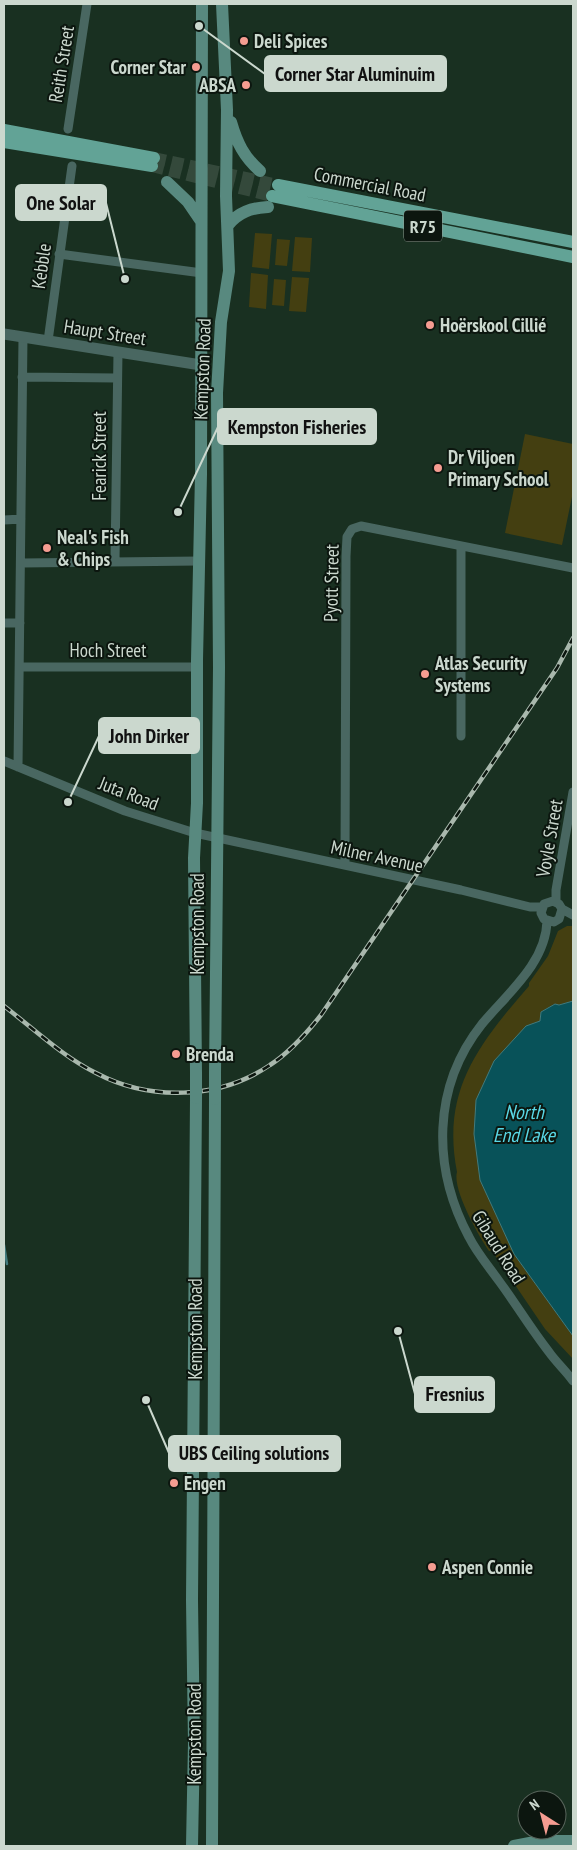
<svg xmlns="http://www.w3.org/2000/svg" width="577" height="1850" viewBox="0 0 577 1850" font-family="'PT Sans Narrow',sans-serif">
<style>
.green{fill:#443f11}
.water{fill:#085259;stroke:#427a7c}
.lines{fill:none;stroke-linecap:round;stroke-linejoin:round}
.stream{stroke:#427a7c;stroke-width:2.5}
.primary-tunnel{stroke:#34493b;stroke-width:12;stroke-dasharray:12 6;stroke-linecap:butt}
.minor{stroke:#496761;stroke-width:9}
.tertiary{stroke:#496761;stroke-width:11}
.secondary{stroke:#58897f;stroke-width:12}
.primary{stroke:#62a396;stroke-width:12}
.rail-casing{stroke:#a9b8ad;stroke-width:4.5}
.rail{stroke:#0c160f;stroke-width:2.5;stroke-dasharray:8;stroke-linecap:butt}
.secondary-bridge{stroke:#58897f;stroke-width:12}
.poi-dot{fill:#f59c91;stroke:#0c160f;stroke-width:2}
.labels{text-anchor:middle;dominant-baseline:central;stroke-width:4;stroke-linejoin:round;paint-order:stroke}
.shield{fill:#0c160f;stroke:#929e95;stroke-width:1}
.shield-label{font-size:18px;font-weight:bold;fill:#cbd8ce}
.poi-label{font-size:19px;font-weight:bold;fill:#cbd8ce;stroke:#0c160f;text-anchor:start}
.street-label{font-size:19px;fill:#cbd8ce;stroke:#0c160f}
.water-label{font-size:20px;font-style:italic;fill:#59d7e5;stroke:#0c160f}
.leader{fill:none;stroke:#cbd8ce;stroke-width:2}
.callout-dot{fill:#cbd8ce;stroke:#0c160f;stroke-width:2}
.callout{fill:#cbd8ce;stroke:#cbd8ce;stroke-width:2}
.callout-label{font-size:20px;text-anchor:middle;font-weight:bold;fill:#111}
</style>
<rect width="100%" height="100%" fill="#193021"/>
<path class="green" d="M255,233l17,1 -3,35 -17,-2z
M295,237l17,1 -2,34 -18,-1z
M277,239l13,1 -3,26 -12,-1z
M251,273l17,2 -2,34 -17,-2z
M292,277l17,1 -3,34 -17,-1z
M274,279l12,1 -2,26 -12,-1z
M525,434l48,10v48l-11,53 -57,-12z
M567,926h6v75l-15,4 -4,-1 -13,8 -1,9 -14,5 -12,228 59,82v23l-28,-30 -53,-78h-3c-10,-14 -37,-62 -32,-79 -16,-82 22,-128 72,-186v-3l19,-27 10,-25z"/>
<path class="water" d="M573,1001v335l-59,-82 -34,-74 -6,-46 2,-34 18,-39 32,-35 14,-5 1,-9 14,-8 4,1z"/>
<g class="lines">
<path class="stream" d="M4,1245l3,19"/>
<path class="primary-tunnel" d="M154,158l124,27
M152,166l120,30"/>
<path class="minor" d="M68,129l19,-125
M59,254l143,19
M48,341l24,-175
M22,377l94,1
M4,520l17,-1
M115,561l3,-209
M22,563l177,-2
M4,623h16
M20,667h177
M461,736v-190
M4,761l121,50 70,22 266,57 69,17h12
M18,767l5,-430
M345,865l1,-309 1,-19 5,-8 9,-3 212,42
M556,902v-12l17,-98
M562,909l-3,10 -5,3 -10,-3 -3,-6 3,-9 9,-3 6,3 3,5 11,6
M547,921c-1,42 -40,73 -65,103 -50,63 -50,144 -13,213 8,16 20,30 30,44 17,23 32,48 50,71 7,10 17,19 24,29"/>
<path class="tertiary" d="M4,334l197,31"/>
<path class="secondary" d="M231,122c6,21 13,35 29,49
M167,182l21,20 13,19
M228,225c11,-13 23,-17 40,-18
M196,1073l-2,-215 3,-55v-143l4,-186 1,-470
M215,1074l4,-407 -2,-274 4,-71 8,-51 -3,-75 1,-86 -5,-106
M192,1846l2,-103 -2,-143 4,-502
M212,1846l3,-747
M514,1846l26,-5h33"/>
<path class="primary" d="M4,130l150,28
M4,142l148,24
M278,185l295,57
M272,196l301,61"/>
<defs>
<path id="rail" d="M4,1006c30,23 58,50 92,67 53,28 123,27 174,-8 20,-13 36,-31 51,-50l236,-347 16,-30"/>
</defs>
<use href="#rail" class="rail-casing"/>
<use href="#rail" class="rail"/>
<path class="secondary-bridge" d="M196,1073v25
M215,1074v25"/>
</g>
<g class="poi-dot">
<circle cx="244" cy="41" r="5"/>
<circle cx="196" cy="67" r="5"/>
<circle cx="246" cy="85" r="5"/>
<circle cx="430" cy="325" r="5"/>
<circle cx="438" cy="468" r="5"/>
<circle cx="47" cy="548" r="5"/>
<circle cx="425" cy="674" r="5"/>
<circle cx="176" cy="1054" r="5"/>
<circle cx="174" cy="1483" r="5"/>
<circle cx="432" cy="1567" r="5"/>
</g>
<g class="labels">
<rect class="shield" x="404" y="210.5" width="38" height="31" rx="4"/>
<g class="shield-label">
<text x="423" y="226">R75</text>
</g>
<g class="poi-label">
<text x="254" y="41">Deli Spices</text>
<text x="186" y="67" text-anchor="end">Corner Star</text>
<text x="236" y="85" text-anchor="end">ABSA</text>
<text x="440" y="325">Hoërskool Cillié</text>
<text x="448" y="457">Dr Viljoen<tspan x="448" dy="22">Primary School</tspan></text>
<text x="57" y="537">Neal's Fish<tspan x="57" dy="22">&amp; Chips</tspan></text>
<text x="435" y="663">Atlas Security<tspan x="435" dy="22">Systems</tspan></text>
<text x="186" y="1054">Brenda</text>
<text x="184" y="1483">Engen</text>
<text x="442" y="1567">Aspen Connie</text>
</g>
<g class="street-label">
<text transform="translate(61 64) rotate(-81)">Reith Street</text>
<text transform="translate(370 184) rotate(11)">Commercial Road</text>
<text transform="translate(41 266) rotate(-82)">Kebble</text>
<text transform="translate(105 332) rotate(9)">Haupt Street</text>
<text transform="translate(202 369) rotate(-88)">Kempston Road</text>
<text transform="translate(99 456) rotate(-90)">Fearick Street</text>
<text transform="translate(331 583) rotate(-89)">Pyott Street</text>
<text x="108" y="650">Hoch Street</text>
<text transform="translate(129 793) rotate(21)">Juta Road</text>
<text transform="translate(549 838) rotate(-80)">Voyle Street</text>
<text transform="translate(377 856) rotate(12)">Milner Avenue</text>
<text transform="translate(197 924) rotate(-90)">Kempston Road</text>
<text transform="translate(499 1247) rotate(58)">Gibaud Road</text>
<text transform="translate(195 1329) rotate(-90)">Kempston Road</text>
<text transform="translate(194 1734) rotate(-90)">Kempston Road</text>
</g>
<g class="water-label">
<text x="524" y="1112">North<tspan x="524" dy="23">End Lake</tspan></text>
</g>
</g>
<path class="leader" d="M199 26L265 74M125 279L106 203M178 512L218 427M68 802L99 736M398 1331L415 1394M146 1400L169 1453"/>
<g class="callout-dot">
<circle cx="199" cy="26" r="5"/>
<circle cx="125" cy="279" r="5"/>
<circle cx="178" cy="512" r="5"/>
<circle cx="68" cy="802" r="5"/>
<circle cx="398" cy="1331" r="5"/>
<circle cx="146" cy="1400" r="5"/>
</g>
<g class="callout">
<rect x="265" y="56" width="181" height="35" rx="5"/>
<rect x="16" y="185" width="90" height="35" rx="5"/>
<rect x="218" y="409" width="158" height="35" rx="5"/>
<rect x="99" y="718" width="100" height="35" rx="5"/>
<rect x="415" y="1377" width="79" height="35" rx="5"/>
<rect x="169" y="1436" width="171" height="35" rx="5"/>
</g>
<g class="callout-label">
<text x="355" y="81">Corner Star Aluminuim</text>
<text x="61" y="210">One Solar</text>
<text x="297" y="434">Kempston Fisheries</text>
<text x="149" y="743">John Dirker</text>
<text x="455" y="1401">Fresnius</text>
<text x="254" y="1460">UBS Ceiling solutions</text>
</g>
<rect width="577" height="1850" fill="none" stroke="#cbd8ce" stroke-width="10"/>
<g transform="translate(542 1815) rotate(324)"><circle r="24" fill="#0c160f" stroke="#58645b"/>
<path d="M0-4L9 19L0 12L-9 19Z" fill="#f59c91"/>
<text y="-8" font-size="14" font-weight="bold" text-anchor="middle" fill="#cbd8ce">N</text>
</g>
</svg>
